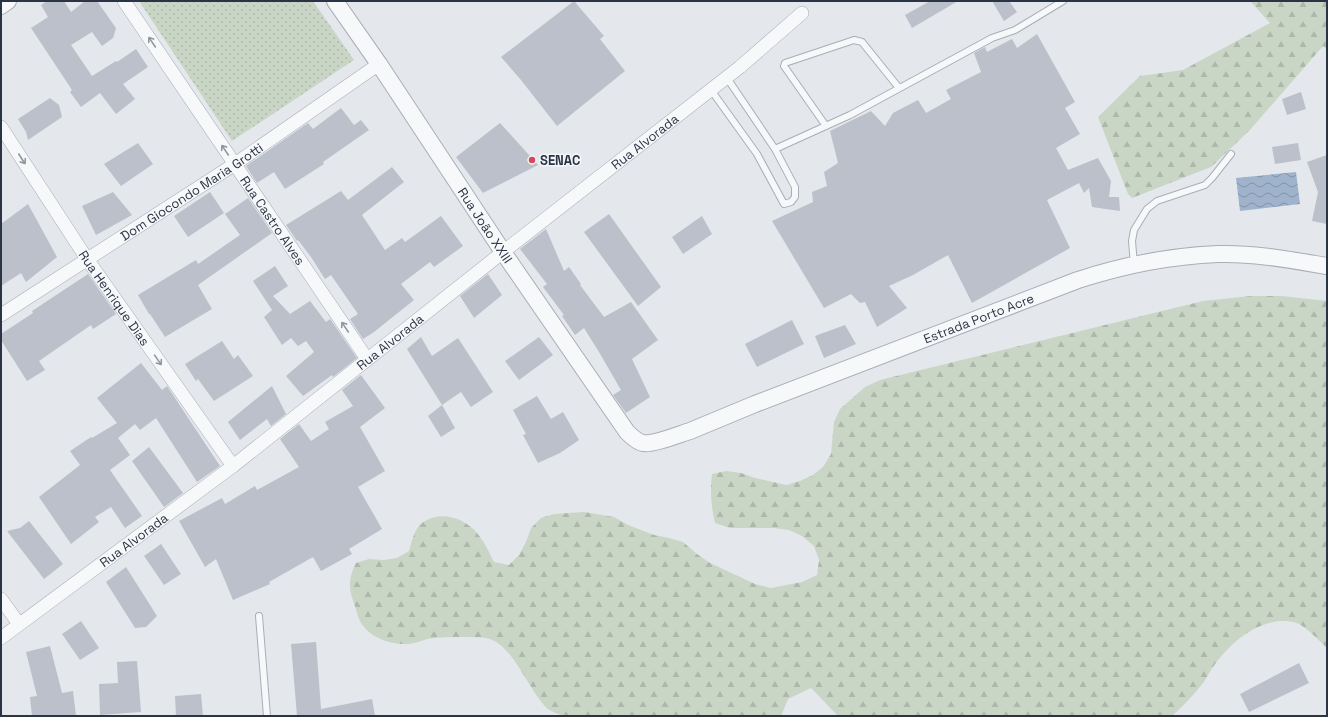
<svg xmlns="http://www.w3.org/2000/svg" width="1328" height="717" viewBox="0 0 1328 717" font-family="'Space Grotesk',sans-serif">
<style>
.green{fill:url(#green-dots)}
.forest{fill:url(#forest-firs)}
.water{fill:url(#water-waves)}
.building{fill:#bbc0ca}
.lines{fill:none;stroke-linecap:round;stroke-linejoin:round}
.service-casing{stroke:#a9aeb7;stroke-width:8}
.minor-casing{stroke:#a9aeb7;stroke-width:14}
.tertiary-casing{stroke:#a9aeb7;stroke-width:18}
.service{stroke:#f7f8fa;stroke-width:6}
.minor{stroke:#f7f8fa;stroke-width:13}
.tertiary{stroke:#f7f8fa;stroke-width:16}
.oneway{stroke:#9196a0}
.poi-dot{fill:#d1495b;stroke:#f4f6f9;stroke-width:1.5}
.labels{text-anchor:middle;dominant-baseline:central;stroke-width:3;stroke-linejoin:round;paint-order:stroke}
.street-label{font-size:13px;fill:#2b3445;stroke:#f4f6f9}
.poi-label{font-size:13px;font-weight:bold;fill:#2b3445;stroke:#f4f6f9;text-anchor:start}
</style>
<defs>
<pattern id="green-dots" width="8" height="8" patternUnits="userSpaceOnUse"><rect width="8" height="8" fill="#c9d6c5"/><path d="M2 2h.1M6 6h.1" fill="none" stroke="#adb8ab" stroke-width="1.8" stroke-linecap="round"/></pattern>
<pattern id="forest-firs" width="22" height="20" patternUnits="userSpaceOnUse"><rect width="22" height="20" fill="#c9d6c5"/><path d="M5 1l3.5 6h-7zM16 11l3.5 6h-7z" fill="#adb8ab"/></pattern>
<pattern id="water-waves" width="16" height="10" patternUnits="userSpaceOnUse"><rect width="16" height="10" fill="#9fb4cc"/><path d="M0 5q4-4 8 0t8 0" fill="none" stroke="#8293a7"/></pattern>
</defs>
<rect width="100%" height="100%" fill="#e4e7ec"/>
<path class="green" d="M139,1h174l41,59 -122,81z"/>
<path class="forest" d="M1250,1h77v48l-4,-3 -74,85 -38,36 -79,31 -4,-4 -30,-77 42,-41 43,-6 87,-47z
M1251,296h31l45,5v347c-6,-6 -22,-22 -30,-25 -33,-10 -67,19 -84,44 -4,5 -6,11 -10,16 -9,12 -20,23 -31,33h-334l-27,-28 -23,11 -7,17h-217c-5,-2 -12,-4 -16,-7 -19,-17 -33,-61 -58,-70 -7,-2 -16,-2 -24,-2 -13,0 -26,0 -39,2 -6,2 -12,4 -18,5 -18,1 -40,-6 -49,-23 -2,-4 -3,-8 -4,-12 -7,-19 -9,-27 0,-46l13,-4 15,1 13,-2 12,-7c2,-8 6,-23 13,-28 18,-13 41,-6 55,10 7,8 12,19 17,29l15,3 10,-10 7,-13 5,-14 10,-10 13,-4 30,-2 30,5 14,8 26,10 15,3 14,4 14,12 13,9 45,21 16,4 31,-6 15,-7 2,-15 -5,-14 -12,-10 -13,-6 -15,-2h-44l-15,-5c-4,-19 -5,-30 -3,-49l14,-3 15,2 14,5 31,7 14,-4 13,-6 10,-8 8,-13 3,-32 6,-13 25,-22 15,-7 323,-79z"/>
<path class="water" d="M1296,172l4,32 -60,7 -4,-33z"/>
<path class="building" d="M47,1h17l7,11 14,-11h12l19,27 -3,10 -11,8 -10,-14 -21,13 21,31 24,-15 1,1 19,-13 12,18 -25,17 12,15 -19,15 -16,-21 -19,14 -11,-15 2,-2 -41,-62 17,-11 -7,-12z
M574,1l30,35 -4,3 25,32 -68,55 -36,-46 -20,-23z
M930,1h28l-46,27 -7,-13z
M992,1h17l8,11 -13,9z
M1037,34l38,68 -10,6 15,26 -24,14 12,22 30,-12 13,23 -2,16h10l1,14 -28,-4 -3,-19 -5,5 -5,-10 -32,17 23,48 -98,55 -24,-48 -35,20 -24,11 18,22 -30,19 -12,-25 -5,1 -9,-9 -27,14 -52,-87 41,-19 -1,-10 15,-6 -3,-14 14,-9 -8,-32 41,-20 14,15 8,-13 25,-13 8,13 25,-14 -5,-9 35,-18 -7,-19 11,-6 2,5 25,-13 5,9z
M1301,92l5,17 -19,6 -5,-16z
M50,98l9,7 3,12 -34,23 -2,-8 -8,-13z
M341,108l13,17 7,-5 8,10 -46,32 1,2 -39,25 -11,-17 -17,11 -11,-17 62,-43 5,6z
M500,123l38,42 -55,28 -27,-36z
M138,143l15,21 -32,22 -17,-22z
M1298,143l3,17 -26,4 -3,-17z
M1327,155v69l-15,-3 6,-29 -11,-30z
M392,167l12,15 -42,33 23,35 17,-12 3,4 36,-26 22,30 -29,21 -4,-5 -29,22 13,16 -40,32 -11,7 -13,-20 8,-5 -27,-39 -6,4 -14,-22 -13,-17 -1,1 -11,-16 55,-34 7,9z
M113,192l19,23 -36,20 -14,-29z
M210,192l14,21 -36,24 -14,-21z
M248,198l24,35 -74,52 14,24 -47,28 -15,-23h-1l-11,-19 58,-35 2,4 42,-29 -15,-21z
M28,204l29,53 -31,25 -5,-9 -20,13v-62z
M609,214l52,73 -23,19 -54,-74z
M702,216l10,18 -29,20 -11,-17z
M546,229l18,42 5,-4 12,17 -1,1 24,32 27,-15 27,38 -26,19 18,38 -24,16 -13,-18 8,-5 -22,-38 -15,-24 -9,7 -13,-19 2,-1 -21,-28 4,-3 -27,-35z
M275,266l13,20 -15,10 17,18 20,-13 16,21 4,-3 27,39 -24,19 -1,-2 -29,21 -17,-20 28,-24 -8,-11 -8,5 -7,-8 -9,7 -18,-28 8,-7 -19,-29z
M88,274l28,40 -23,15 -2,-4 -52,36 6,9 -18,11 -26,-41v-6l32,-21 -1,-2z
M488,274l14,21 -28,23 -14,-22z
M792,320l12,24 -47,23 -12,-23z
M845,325l11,19 -32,14 -9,-22z
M421,337l11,19 26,-18 35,54 -22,15 -10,-15 -19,13 -35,-56z
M539,337l14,18 -34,25 -14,-19z
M222,341l12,18 4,-4 15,21 -39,25 -16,-22 -2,2 -11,-17z
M141,363l21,27 5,-4 53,80 -23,16 -41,-64 -16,12 -5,-6 -17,14 12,17 -20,15 32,46 -17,12 -14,-21 -16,10 4,5 -28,22 -32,-47 41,-32 -10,-14 21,-14 1,1 25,-15 -20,-25z
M361,375l24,33 -25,19 25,44 -27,16 24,42 -33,20 3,5 -31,17 -8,-14 -44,25 1,2 -37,16 -17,-41 -11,8 -26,-46 43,-23 3,6 30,-18 2,4 42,-23 -19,-28 19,-15 12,17 18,-12 -4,-7 28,-16 -11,-16z
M272,386l14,28 -15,12 -4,-7 -27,21 -12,-18z
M537,396l14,23 12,-7 16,28 -19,13 -22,10 -15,-28 3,-1 -13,-24z
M442,405l13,23 -14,9 -13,-21z
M149,447l34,46 -19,14 -32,-46z
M29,521l34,43 -19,15 -37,-48 13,-3z
M161,544l20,30 -17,11 -20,-29z
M126,567l31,49 -11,11 -11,1 -29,-46z
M81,621l18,27 -19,12 -18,-26z
M316,642l5,67 51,-10 3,17h-78l-6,-72z
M50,646l12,47 11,-2 3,25h-44l-2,-19 7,-1 -11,-44z
M137,661l4,51 -41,3 -1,-31 19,-1 -1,-21z
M1299,663l10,20 -60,29 -9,-18z
M201,694l2,22h-27l-1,-20z"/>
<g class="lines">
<defs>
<path id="service" d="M711,90l46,64 27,50 7,-2 4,-5v-10l-20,-38 -48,-71
M826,126l-42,-60 1,-3 69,-23 8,2 37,46
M775,149l75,-34 142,-77 23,-8 48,-29
M1134,265l-2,-24 2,-11 13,-21 10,-8 48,-16 7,-7 19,-24
M259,616l8,100"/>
<g id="minor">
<path id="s1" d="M124,1l243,358"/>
<path id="s2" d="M1,127l86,132 146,207"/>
<path id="s3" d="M1,315l234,-151 144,-100"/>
<path d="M1,599l18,25"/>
<path id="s4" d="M1,638l232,-172 270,-214 237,-185 62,-54"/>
</g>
<g id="tertiary">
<path id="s5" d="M335,1l44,63 124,188 124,180c4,4 10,10 16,11 9,2 37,-9 47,-12l65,-27 323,-124c46,-15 92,-24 140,-26 36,-1 73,6 109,12"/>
<path d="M1,6l7,-5"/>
</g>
</defs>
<use href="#service" class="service-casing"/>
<use href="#minor" class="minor-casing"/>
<use href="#tertiary" class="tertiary-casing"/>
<use href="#service" class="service"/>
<use href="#minor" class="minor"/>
<use href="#tertiary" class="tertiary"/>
</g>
<defs><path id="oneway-shaft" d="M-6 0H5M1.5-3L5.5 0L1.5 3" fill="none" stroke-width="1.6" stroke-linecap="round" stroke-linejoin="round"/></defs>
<g class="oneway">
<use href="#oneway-shaft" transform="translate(152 42) rotate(-124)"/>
<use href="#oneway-shaft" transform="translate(225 150) rotate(-124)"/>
<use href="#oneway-shaft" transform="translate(22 159) rotate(57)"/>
<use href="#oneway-shaft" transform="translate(345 327) rotate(-124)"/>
<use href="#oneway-shaft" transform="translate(158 360) rotate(55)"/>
</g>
<circle class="poi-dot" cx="532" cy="160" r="4"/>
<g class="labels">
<g class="street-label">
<text stroke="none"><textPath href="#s4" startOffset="813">Rua Alvorada</textPath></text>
<text stroke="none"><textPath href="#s3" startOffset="227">Dom Giocondo Maria Grotti</textPath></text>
<text stroke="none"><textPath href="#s1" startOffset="265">Rua Castro Alves</textPath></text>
<text stroke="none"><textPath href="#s5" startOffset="270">Rua João XXIII</textPath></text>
<text stroke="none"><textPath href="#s2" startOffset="205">Rua Henrique Dias</textPath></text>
<text stroke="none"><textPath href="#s5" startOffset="899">Estrada Porto Acre</textPath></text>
<text stroke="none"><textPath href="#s4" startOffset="489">Rua Alvorada</textPath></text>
<text stroke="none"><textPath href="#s4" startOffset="165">Rua Alvorada</textPath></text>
</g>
<g class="poi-label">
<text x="540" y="160">SENAC</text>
</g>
</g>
<rect width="1328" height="717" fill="none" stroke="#2b3445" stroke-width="4"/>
</svg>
